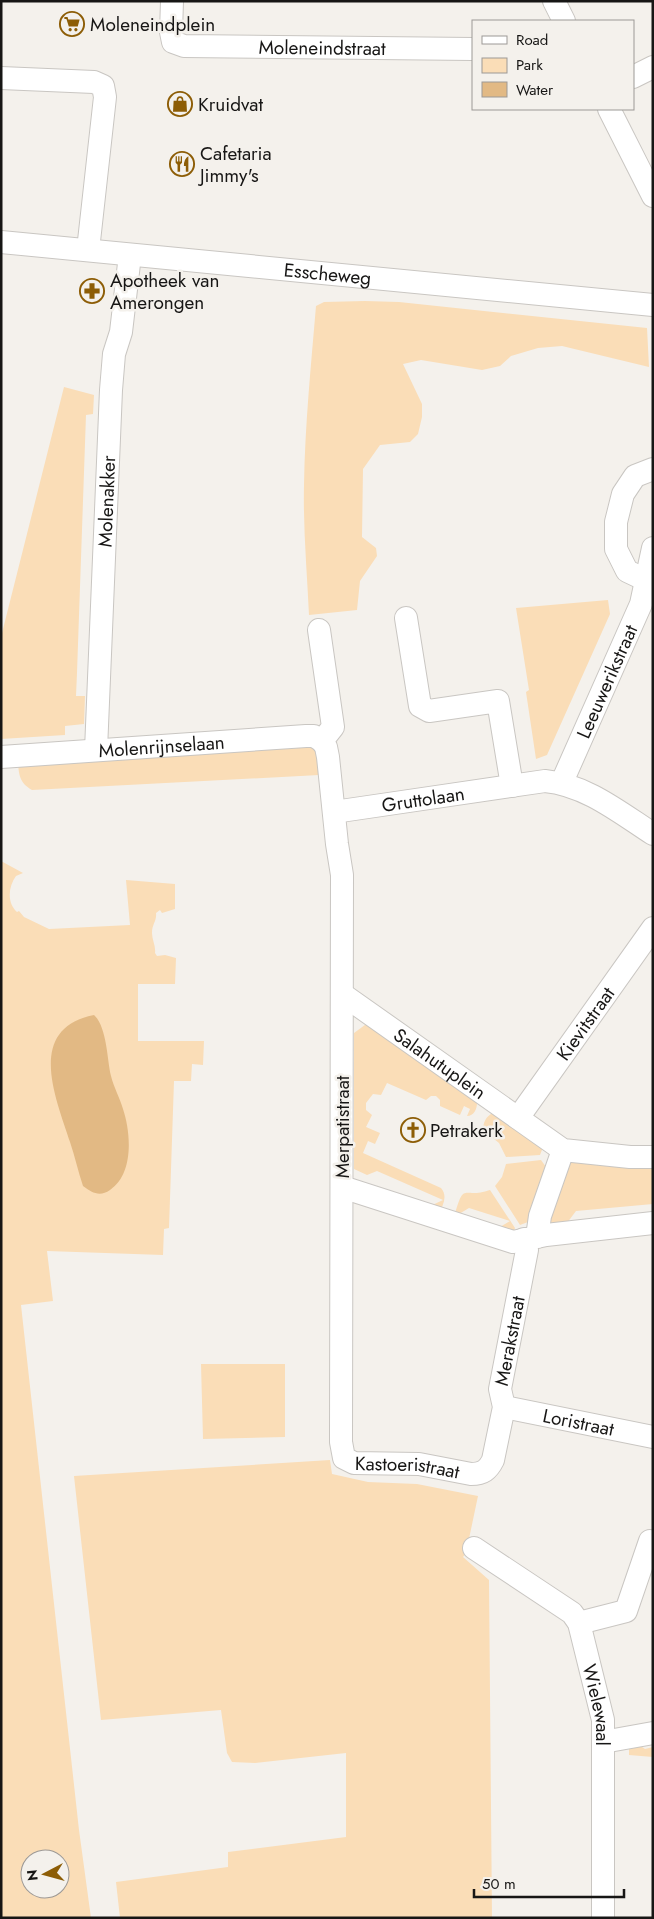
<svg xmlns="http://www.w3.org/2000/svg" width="654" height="1919" viewBox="0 0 654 1919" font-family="Jost,sans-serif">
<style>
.green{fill:#faddb7;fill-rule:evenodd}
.water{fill:#e2b984}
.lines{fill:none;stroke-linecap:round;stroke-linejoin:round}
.minor-casing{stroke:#c9c6c2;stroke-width:24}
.minor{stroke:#fff;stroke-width:22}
.labels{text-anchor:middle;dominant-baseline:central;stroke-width:5;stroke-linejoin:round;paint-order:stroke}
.poi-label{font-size:19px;fill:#171615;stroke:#f4f1ec;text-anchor:start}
.street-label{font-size:19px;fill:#171615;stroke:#f4f1ec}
</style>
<rect width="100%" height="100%" fill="#f4f1ec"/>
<path class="green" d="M365,301l34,1 248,26 2,39 -87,-21 -24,2 -27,8 -11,10 -18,4 -61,-10 -18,4 19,40v13l-4,17 -8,8 -30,3 -17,24 -1,68 14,11 1,8 -17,25 -3,29 -48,5c-2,-43 -6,-87 -5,-130 1,-60 7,-120 12,-179l8,-4z
M64,387l30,8 -1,19 -7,1 -9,258 -1,23h9l-1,28 -19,2v9l-64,4v-102z
M608,600l2,14 -63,141 -11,4 -10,-67 3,-2 -13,-82z
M317,747l2,28 -287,15c-12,-7 -13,-14 -14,-27z
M1,861l22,12 -7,3c-8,11 -9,27 1,36l2,-1 5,6 25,12 81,-4 -4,-45 49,4v25l-13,4 -2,-3 -4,3c1,8 -4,11 -4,20 0,7 4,13 3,20l2,3 8,-1 11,3 -1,26h-37v57h66l-1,24 -11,-1 -1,17h-17l-5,147 -5,1 -1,26 -116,-4 6,50 -32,4 58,525 12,88h-90zM30,1859h30v30h-30z
M369,1022l108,81c0,6 -3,13 -10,13l3,-7 -6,-3 -4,9 -20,-9v-6l-4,-4h-5l-5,4 -39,-17 -6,12 -8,-1 -7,9v7l6,5 -6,12 14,6 -5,11 -7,-3 -5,12 78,35c7,8 2,17 -2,26l-13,-6 17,-8 -66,-29 -10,4 -13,-6v-136z
M493,1113l50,34 -3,8 -34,2 -7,-14 -16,-13c0,-7 3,-14 10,-17z
M541,1160l5,7 -18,55 -8,3 -25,-39 7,-9 4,-13z
M570,1161l83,2v41l-77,7 -12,16 -13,-3 -4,-4z
M490,1190l25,38 -3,8 -17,-6 15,-9 -41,-13 -15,9c11,-38 8,-17 36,-27z
M201,1364h84v73l-82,2z
M330,1460l2,14 36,8 49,2 61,12 -12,57 -3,4 26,23 3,338h-372l-4,-36 112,-15v-15l118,-15v-84l-91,10 -23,-1 -5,-9 -6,-43 -120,10 -27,-244z
M639,1745l6,4 8,-2v10l-24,-2v-7z"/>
<path class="water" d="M94,1015c13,12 13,44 17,61 3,12 9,22 12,33 8,24 11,65 -13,81 -10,7 -18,3 -27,-4 -5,-15 -8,-29 -13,-44 -14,-44 -45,-113 24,-127z"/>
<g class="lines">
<defs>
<g id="minor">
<path id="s1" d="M172,1l-1,31 2,10 11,4 289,3"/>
<path d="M554,1l10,20"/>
<path d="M633,77l20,-10"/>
<path d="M1,78l93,4 9,4 2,11 -17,153"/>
<path d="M609,109l44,87"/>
<path id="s2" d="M1,242l652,63"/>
<path d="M646,580l-19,-9 -11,-22v-27l7,-28 12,-18 18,-7"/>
<path d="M406,618l14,88 9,5 69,-10 14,85"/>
<path id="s3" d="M319,630l14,97 -11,14 4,6 2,10 9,87 5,31 -1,567 3,16 10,5 65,1 52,10c12,0 17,-4 22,-14l11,-53 -4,-18 27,-139 -3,-11"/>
<path id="s4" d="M96,750l15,-360 3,-36 7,-22 9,-77"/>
<path id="s5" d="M1,757l305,-21h8l8,5"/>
<path id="s6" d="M562,782l79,-178 12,-56"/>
<path id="s7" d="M334,812l211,-31c41,4 74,31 108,53"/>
<path id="s8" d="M342,994l221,156 67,7h23"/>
<path id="s9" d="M518,1118l135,-190"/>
<path d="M342,1187l171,55 33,-7 107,-12"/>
<path d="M537,1237l3,-21 23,-66"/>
<path id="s10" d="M504,1407l149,30"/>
<path id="s11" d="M474,1548l98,65 7,10 24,97v198"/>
<path d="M579,1623l47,-12 24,-70"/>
<path d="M603,1742l50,-9"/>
</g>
</defs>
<use href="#minor" class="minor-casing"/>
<use href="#minor" class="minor"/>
</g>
<defs>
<symbol id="supermarket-ring" viewBox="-11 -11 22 22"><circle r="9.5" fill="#f4f1ec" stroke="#8d5d06" stroke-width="1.5"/><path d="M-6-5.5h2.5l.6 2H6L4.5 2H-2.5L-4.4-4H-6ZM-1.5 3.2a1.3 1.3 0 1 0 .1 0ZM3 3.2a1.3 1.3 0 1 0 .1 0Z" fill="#8d5d06"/></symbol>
<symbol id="shop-ring" viewBox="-11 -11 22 22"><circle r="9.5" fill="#f4f1ec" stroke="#8d5d06" stroke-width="1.5"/><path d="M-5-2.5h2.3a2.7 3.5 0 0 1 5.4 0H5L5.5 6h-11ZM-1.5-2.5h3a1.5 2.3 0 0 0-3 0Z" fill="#8d5d06"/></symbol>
<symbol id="restaurant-ring" viewBox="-11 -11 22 22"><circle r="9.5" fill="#f4f1ec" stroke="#8d5d06" stroke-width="1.5"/><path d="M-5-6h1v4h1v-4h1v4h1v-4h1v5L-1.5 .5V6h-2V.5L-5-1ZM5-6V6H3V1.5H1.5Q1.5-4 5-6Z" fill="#8d5d06"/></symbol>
<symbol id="pharmacy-ring" viewBox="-11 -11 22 22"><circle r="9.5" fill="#f4f1ec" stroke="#8d5d06" stroke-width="1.5"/><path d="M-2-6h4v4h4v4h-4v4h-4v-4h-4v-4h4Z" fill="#8d5d06"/></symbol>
<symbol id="church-ring" viewBox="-11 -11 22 22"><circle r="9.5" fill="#f4f1ec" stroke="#8d5d06" stroke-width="1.5"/><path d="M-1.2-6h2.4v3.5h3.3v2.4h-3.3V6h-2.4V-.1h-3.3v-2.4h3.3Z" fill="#8d5d06"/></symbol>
</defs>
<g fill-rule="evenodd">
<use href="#supermarket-ring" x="58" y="10" width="28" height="28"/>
<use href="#shop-ring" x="166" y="90" width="28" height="28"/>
<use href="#restaurant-ring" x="168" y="150" width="28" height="28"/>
<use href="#pharmacy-ring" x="78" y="277" width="28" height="28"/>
<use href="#church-ring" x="399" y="1116" width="28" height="28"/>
</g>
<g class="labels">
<g class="poi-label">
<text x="90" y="24">Moleneindplein</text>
<text x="198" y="104">Kruidvat</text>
<text x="200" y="153">Cafetaria<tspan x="200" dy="22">Jimmy's</tspan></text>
<text x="110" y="280">Apotheek van<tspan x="110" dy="22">Amerongen</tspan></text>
<text x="430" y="1130">Petrakerk</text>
</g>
<g class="street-label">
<text stroke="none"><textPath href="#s1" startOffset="191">Moleneindstraat</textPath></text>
<text stroke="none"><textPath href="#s2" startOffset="328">Esscheweg</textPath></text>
<text stroke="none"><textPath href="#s4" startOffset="249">Molenakker</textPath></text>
<text stroke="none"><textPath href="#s6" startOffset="110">Leeuwerikstraat</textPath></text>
<text stroke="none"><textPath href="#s5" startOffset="161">Molenrijnselaan</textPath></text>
<text stroke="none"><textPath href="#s7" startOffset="90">Gruttolaan</textPath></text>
<text stroke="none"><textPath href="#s9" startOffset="116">Kievitstraat</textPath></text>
<text stroke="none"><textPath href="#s8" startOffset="120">Salahutuplein</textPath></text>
<text transform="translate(342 1127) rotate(-90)">Merpatistraat</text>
<text stroke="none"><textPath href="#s3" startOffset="1114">Merakstraat</textPath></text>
<text stroke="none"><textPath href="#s10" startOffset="76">Loristraat</textPath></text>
<text stroke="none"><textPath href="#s3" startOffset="900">Kastoeristraat</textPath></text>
<text stroke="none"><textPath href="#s11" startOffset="214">Wielewaal</textPath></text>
</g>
</g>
<rect width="654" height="1919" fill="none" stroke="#171615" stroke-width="5"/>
<rect x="472" y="20" width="162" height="90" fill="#f4f1ec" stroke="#9c9996"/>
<rect x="482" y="36" width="25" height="8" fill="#ffffff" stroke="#9c9996"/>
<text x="516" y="45" font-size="15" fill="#171615">Road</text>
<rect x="482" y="58" width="25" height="15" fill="#faddb7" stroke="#9c9996"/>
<text x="516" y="70" font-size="15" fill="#171615">Park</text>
<rect x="482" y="82" width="25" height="15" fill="#e2b984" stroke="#9c9996"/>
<text x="516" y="95" font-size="15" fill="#171615">Water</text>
<g transform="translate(45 1874) rotate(264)"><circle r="24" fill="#f4f1ec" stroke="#9c9996"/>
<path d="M0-4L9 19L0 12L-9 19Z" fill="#8d5d06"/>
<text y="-8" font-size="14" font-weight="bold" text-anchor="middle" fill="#171615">N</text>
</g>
<path d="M474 1889v8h150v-8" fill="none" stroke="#171615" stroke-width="2.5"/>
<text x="482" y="1889" font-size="15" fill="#171615" stroke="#f4f1ec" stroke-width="4" paint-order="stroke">50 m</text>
</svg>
